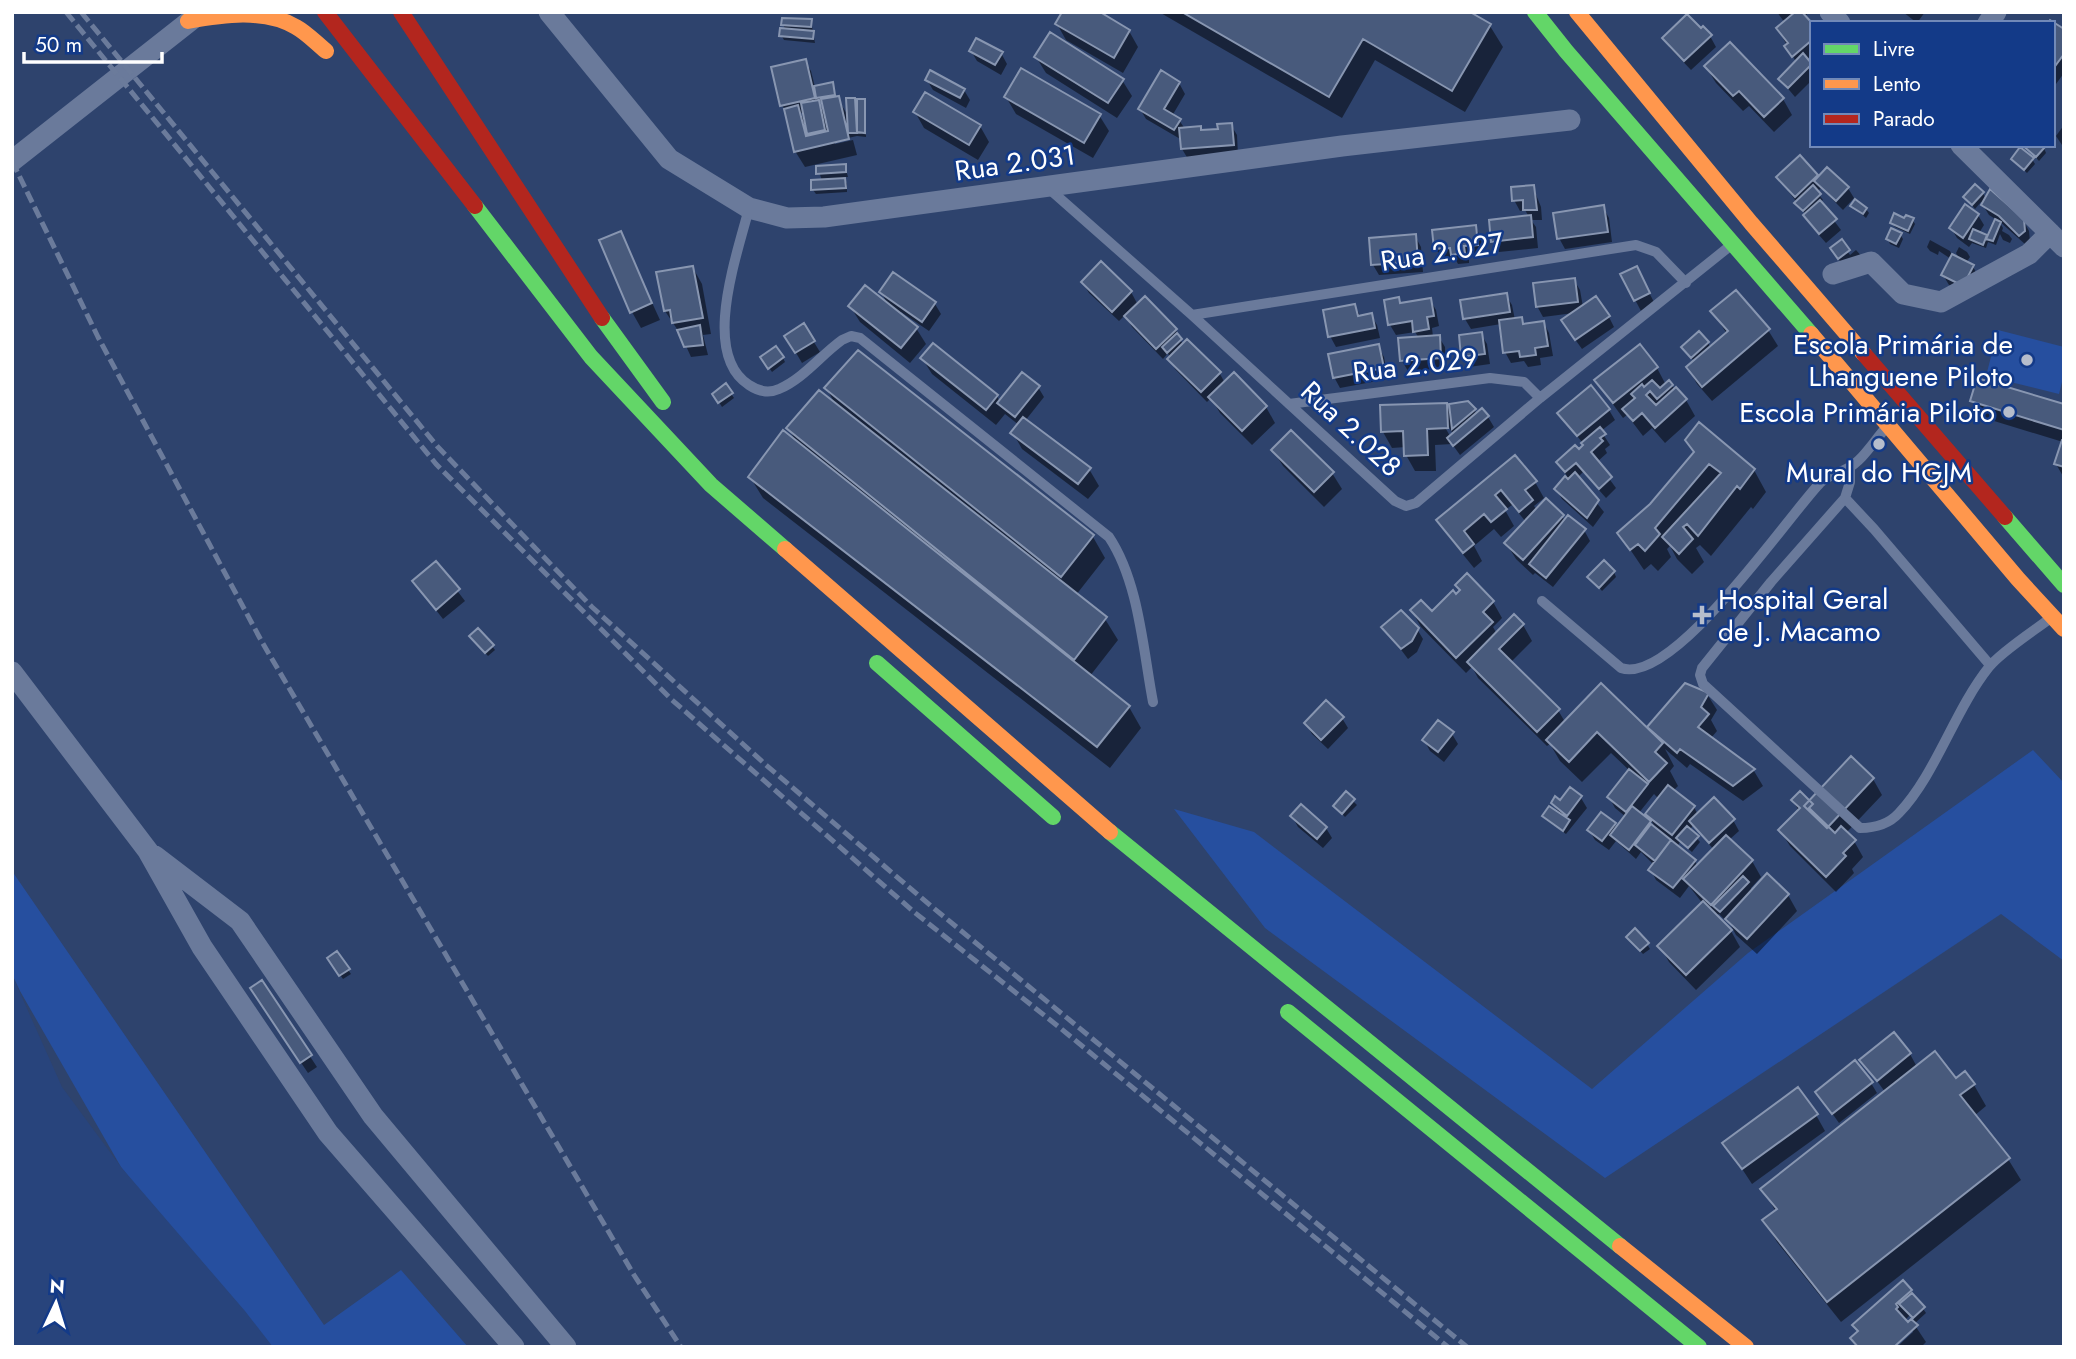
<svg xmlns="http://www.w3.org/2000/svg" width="2076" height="1359" viewBox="0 0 2076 1359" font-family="Jost,sans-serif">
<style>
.green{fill:#264f9f}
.water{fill:#28447c}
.shadow{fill:#0007;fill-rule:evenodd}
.building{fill:#485a7c;stroke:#8896b1;stroke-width:2}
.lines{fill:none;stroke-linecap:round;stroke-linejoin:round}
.lane{stroke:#6a7a9b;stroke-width:10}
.street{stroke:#6a7a9b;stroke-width:21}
.fast{stroke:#63d668;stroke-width:16}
.slow{stroke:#ff974d;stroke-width:16}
.jam{stroke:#b3261e;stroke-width:16}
.rail{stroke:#6b7b9b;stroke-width:5;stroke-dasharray:12 5;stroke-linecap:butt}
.poi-dot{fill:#b6bdcc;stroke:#133a88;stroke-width:2.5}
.labels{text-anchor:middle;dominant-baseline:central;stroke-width:5;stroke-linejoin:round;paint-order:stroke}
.street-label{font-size:28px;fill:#fff;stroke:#133a88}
.poi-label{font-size:28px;fill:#fff;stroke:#133a88;text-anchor:end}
</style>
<rect width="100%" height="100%" fill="#2e436d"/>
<path class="green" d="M1998,330l66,17v27l-5,20 -73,-18z
M2033,750l31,33v178l-63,-47 -396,264 -340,-250 -91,-119 80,23 338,257 156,-136z
M12,871l312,454 77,-55 67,77h-206l-141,-180 -101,-176 -8,-17z"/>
<path class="water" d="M12,975l50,112 59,80 124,144 28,36h-261z"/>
<path class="shadow" d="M1159,12h308l23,14 13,21 -38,65 -90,-52 -33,58z
M1777,12h29l1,3 -3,2 8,9v29l-5,4 5,5v16l-17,17 -15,-18 16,-17 -18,-33 7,-6z
M1903,12h22l-8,11z
M811,21l4,22 -31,-3 -3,-5 5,-5 -3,-5z
M1057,24l72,7 9,16 -15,26 -57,-33z
M2053,24l11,7v42l-8,11 -3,-2z
M1710,36l6,11 -25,23 -21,-22 -6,-10z
M971,51l30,2 6,11 -6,11 -24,-14z
M1036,57l86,23 10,16 -15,22 -71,-45z
M805,61l6,10 4,16 17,-3 5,14 12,19 5,-17 4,8 6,-7 2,5v31l-9,-1 -22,5v3l18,-4 4,15 -52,12 -10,-16 -8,-38 -5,-8zM823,101l2,13 -7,-12zM805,112l1,11 -6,-10z
M1706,67l77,32 9,16 -18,17 -25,-26 -6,5 -27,-28z
M927,80l37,10 6,10 -4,8 -33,-18z
M1179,83l6,11 -13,22 7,4 6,9 15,-1 2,4 17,-2 12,-5 6,10 1,20 -50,4 -6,-10v-9l-36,-21 -6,-10z
M1006,97l93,18 10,16 -16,27 -77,-44z
M915,112l65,14 9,16 -11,18 -54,-32z
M2064,125v23l-8,-12z
M2024,145l20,3 2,5 -7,8z
M1800,158l19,21 29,9 6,10 -11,12 -22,-22 -4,4 6,8 -3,2 21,28 -15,13 -15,-17 -5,-11 -28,-38z
M2013,159h19l3,5 -8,9z
M845,166l3,11h-5l4,7v8l-31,2 -3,-4 9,-9 -4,-13z
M1533,187l8,20 1,13h-11l5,7 2,21 -39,4 -6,-11 36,-24 -4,-7 -5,1 -6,-11z
M1983,193l3,6 37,21 6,11 1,11 -4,3 -27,-24 4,7 -1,3 7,4 3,4 -2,4 -7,-3 -3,-6 -4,11 -8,-3 -2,6 -14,-5 -3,4 -12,-9 -6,-10 27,-13 6,10 -5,8 10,4 8,-17 -8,-5 -8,-13 -6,7 -10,-12z
M1852,206l14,3 3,4 -3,5z
M1603,207l6,11 3,24 -47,7 -6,-11z
M1912,219l3,5 -5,10 -15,-7 -3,-4z
M1475,227l6,10 2,18 -14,1v7l-11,1 -3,-6 -13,1 -6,-10 -2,-18z
M620,233l40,87 -19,8 -9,-16z
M1900,234l3,5 -4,9 -9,-4 -2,-5z
M1415,236l6,11 2,25 -44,3 -6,-10z
M1930,240l20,11 3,6 7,3 -4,-7 3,-6 8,5 3,5 -4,6 7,4 6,10 -10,19 -20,-11 -6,-10 8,-16 -12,-8 -1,4 -8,-4 -3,-4z
M1841,242l9,13 6,-5 8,9 -20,8 -12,-18z
M1101,264l30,28 7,13 7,-7 31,32 7,15 4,-4 33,33 5,9 41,24 9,16 -23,22 -32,-32 -9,-15 -4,4 -32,-33 -7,-16 -5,6 -31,-32 -7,-12 -6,6 -30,-28 -6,-10z
M693,268l9,16 9,50 -8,1 5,20 -17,2 -10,-22 -16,-24z
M894,274l41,30 6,10 -12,17 -28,-19 -2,2 17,14 10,16 -16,19 -50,-41 -10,-16h39l-8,-14z
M1622,275l20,4 13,25 -14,7z
M1574,280l6,10 3,17 26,10 5,10 -32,22 -13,-18 5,-18 -31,4 -6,-11z
M1506,295l6,10 3,15 6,-1 4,6 19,-2 5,10 4,23 -13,2 1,7 -13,2 -4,-6 -13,2 -6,-11 -4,-28 -30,5 -6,-10z
M1398,299l3,6 29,-5 6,10 3,16 -7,2 1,9h6l6,10 1,21 -38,3 -6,-10 17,-23 -4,-6 -19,3 -6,-10 -4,-24z
M1355,306l6,11 10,-2 6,10 3,13 -44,9 -6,-11z
M1713,312l55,18 10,16 -66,55 -15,-17 -9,-16 7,-6 -9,-10 22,-9 3,5 16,-14z
M804,326l16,26 -18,11 -16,-27z
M1481,334l6,10 3,20 -21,3 -6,-10z
M933,345l64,51 3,6 38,-15 6,10 -19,24 64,48 10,17 -11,13 -66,-50 -9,-16 6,-8 -14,-11 -9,11 -64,-51 -10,-16z
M1378,346l6,11 4,22 -48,9 -6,-11z
M1639,347l18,21 9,17 6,1 14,14 9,16 -30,27 -13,-15 -9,8 -16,-21 -4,3 -27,-37z
M858,353l235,184 12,21 -29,37 29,24 13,21 -28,36 39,31 12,21 -31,40 -347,-270 -13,-21 47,-34 -9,-15 48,-22 -9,-17z
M783,358l2,4 -13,10 -7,-10z
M726,386l8,12 -12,9 -8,-13z
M1972,401l92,5v72l-8,-14 7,-22 -82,-25z
M1467,403l11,11 10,3 6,10 -34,28 -8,-11 -17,1 1,26h-21l-9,-16v-8l-14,1 -9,-16 63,-28 6,11zM1445,420l8,14 -3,2 -8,-14z
M1609,410l6,10 -14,11 9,14 -5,4 2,4 -10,9 19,26 -10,10 -23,-26 -6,6 27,34 -11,15 -31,-28 -6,-10 11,-13 -9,-14 27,-16 -26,-33z
M1687,440l67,30 12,22 -13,17 -2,-2 -40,49 -11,-11 -4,3 8,14 -12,12 -15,-15 -7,-13 -3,3 4,8 -13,14 -7,-7 -7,6 -25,-37 32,-28 44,-51z
M1273,450l59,23 10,16 -18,18 -41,-41z
M1515,458l20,24 9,16 -10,8 3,4 9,-9 20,20 18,9 6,11 -37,46 -18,-14 -2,2 -17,-16 -10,-16 20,-21 -14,-17 -7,5 9,16 -13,11 -7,-8 -20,17 8,15 -8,7 -26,-32 -10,-16z
M436,563l29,38 -22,18 -29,-37z
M1614,572l2,5 -14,14 -12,-14z
M1456,596l37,6 9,16 -9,9 4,7 26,-9 9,16 -22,22 48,47 7,12 89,13 -5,-8 58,-33 10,16 -6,10 6,11 -6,7 43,33 9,15 -20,15 -53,-37 -3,4 -22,-19 9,17 -4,5 8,15 -5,5 21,16 4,8 35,5 6,11 -10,9 23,21 9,16 -10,11 1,4 36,3 9,16 -40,43 -21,-19 -8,-15 -2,1 -7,-7 -3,2 15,15 9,16 -44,43 -27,-28 -9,-16 43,-42 -14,-18 -9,12 -24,-18 -5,-10 3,-5 -13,-13 -5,7 -20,-18 -7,9 -14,-10 -6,-10 26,-5 2,4 9,-12 -11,-9 -6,-11 21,-26 -19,-18 -29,29 -22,-21 -10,-17 -3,2 -69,-68 -6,-11 -6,6 -45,-46 -9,-16 20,3zM1654,794l5,5 -12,15 7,11 -16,-11zM1693,825l21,25 -16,17 -3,-6 -18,-14 3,-5 12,10 8,-10 -10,-12z
M1384,627l33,2 6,10 -6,13 -9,7z
M474,641l18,5 3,4 -7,6z
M1342,718l6,10 -20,21 -16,-15 -6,-10z
M1452,734l6,10 -14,18 -14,-11 -6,-11z
M1851,759l22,20 9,16 -36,38 8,8 9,16 -11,12 2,4 -18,19 -46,-46 -10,-16 19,-19 -6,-10 17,2z
M1346,794l11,11 -12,12 -10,-11z
M1581,798l6,10 -21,26 -20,-14 -2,-4 16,-1 -7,-12z
M1292,816l34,12 6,10 -9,10 -25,-21z
M1631,941l16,3 3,5 -7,5z
M337,954l14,20 -8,5 -14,-20z
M261,982l56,85 -9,6 -50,-74z
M1910,1054l7,13 57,18 12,21 -12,10 34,43 13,21 -180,142 -64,-80 -12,-21 11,-9 -13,-23 122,-97 -23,-32z
M1871,1083l6,10 -38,30 -22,-31z
M1816,1115l9,16 -73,53 -27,-41z
M1911,1291l15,22 -12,11 12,18 -5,5h-24l16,-15 -2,-3 -20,18h-34l-4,-8 6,-6 -5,-7zM1910,1315l4,4 -6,5 -4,-3z"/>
<path class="building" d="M1062,12h38l30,18 -16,28 -59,-34z
M1182,12h288l21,12 -39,67 -89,-52 -34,58z
M1795,12h7l10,11v17l-20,17 -8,-11 4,-3 -12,-15z
M1687,14l14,14 2,-2 9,9 -28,26 -22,-23z
M782,18l30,1 -1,8 -30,-2z
M2050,20l14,9v25l-11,15v-46h-5z
M780,28l34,3 -1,8 -34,-3z
M1050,32l74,47 -16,24 -74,-46z
M976,38l27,14 -8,13 -26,-14z
M1730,42l54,56 -20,19 -25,-26 -6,5 -29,-30z
M1803,53l9,11 -24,24 -10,-9z
M806,59l9,39 -35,8 -9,-39z
M1021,68l80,46 -17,29 -80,-46z
M930,70l35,19 -5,9 -35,-18z
M1161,70l19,12 -16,27 17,10 -7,11 -36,-21z
M833,82l2,13 -19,3 -2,-12z
M925,92l56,33 -12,20 -56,-33z
M839,96l10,43 -55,13 -10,-43 14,-4 8,31 22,-5 -7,-32z
M846,98h9l2,35h-9z
M857,99h8v34l-8,-1z
M819,100l6,30 -18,4 -6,-31z
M1232,123l2,22 -53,4 -2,-21 22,-2v4l17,-1 -1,-5z
M2022,145h21l2,2 -9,10z
M2020,147l14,11 -10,12 -13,-11z
M1800,155l18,20 -23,22 -19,-20z
M846,164v8l-30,2v-8z
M1827,167l22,20 -13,14 -22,-20z
M845,178l1,10 -35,2v-10z
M1975,184l9,8 -12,13 -9,-8z
M1534,185l3,25h-14v-10l-11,1 -1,-14z
M1813,185l8,9 -18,17 -9,-8z
M1990,189l34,30 1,12 -6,5 -20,-20 -18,-11z
M1855,199l12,9 -4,6 -13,-8z
M1820,200l17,19 -18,15 -16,-19z
M1965,204l14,10 -16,24 -14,-10z
M1604,205l4,27 -51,7 -4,-26z
M1894,213l10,5 2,-3 8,3 -6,13 -18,-8z
M1531,215l2,22 -42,5 -2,-22z
M1995,219l6,3 -8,19 -7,-2z
M1476,225l2,20 -14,1 1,7 -14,2 -1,-7 -16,1 -2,-19z
M1891,228l11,5 -6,11 -10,-5z
M1973,229l14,6 -4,10 -14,-6z
M621,231l31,72 -22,10 -31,-73z
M1416,234l2,28 -47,3 -2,-27z
M1842,239l8,11 -12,9 -8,-11z
M1952,254l22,11 -11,21 -22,-11z
M1101,261l31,30 -20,21 -31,-30z
M693,266l10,52 -31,5 -2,-13 -6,1 -8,-39z
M1637,266l13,27 -16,8 -14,-27z
M893,272l43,30 -14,20 -43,-30z
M1575,278l3,24 -42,5 -3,-24z
M865,285l53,42 -17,21 -53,-42z
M1736,290l34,39 -68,58 -16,-20 42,-36 -18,-20z
M1507,293l3,19 -47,7 -3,-19z
M1145,296l32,33 -21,20 -32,-33z
M1596,296l14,20 -35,24 -14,-20z
M1399,297l1,6 31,-5 3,18 -7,1 2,12 -16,3 -1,-11 -24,4 -4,-25z
M1355,304l3,12 14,-3 3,15 -47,9 -5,-27z
M1522,317l1,7 21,-3 4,25 -13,2 1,7 -16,2 -1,-6 -16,2 -4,-33z
M804,323l11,18 -20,12 -11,-17z
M700,325l3,20 -19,2 -7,-17z
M1699,331l10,11 -18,16 -10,-11z
M1482,332l3,22 -24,3 -2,-22z
M1177,333l5,6 -15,14 -5,-6z
M1440,335l1,23 -41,3 -2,-23z
M1187,339l34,33 -20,20 -34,-33z
M933,343l65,52 -12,15 -66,-52z
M1379,344l5,24 -51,10 -5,-24z
M1640,344l18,23 -45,36 -19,-23z
M776,346l8,11 -16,12 -8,-12z
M858,350l236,185 -33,42 -237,-189z
M1022,372l18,14 -25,31 -18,-14z
M1234,372l33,34 -25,25 -34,-34z
M1977,378l87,26v26l-94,-29z
M1652,380l8,8 9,-8 4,5 -16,14 -7,-8 -4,4 10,10 20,-18 11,12 -32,29 -13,-15 -9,8 -11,-12 13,-11 -4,-4 11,-10 2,3z
M726,383l7,10 -15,10 -6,-9z
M1591,385l19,24 -33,27 -20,-23z
M819,390l288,227 -33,43 -288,-232z
M1468,401l8,8 -24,20 -3,-25z
M1447,403l1,25 -21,1 1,26 -24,1 -1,-25 -22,1 -1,-27z
M1482,408l7,8 -36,30 -6,-8z
M1023,417l68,51 -13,16 -68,-51z
M1699,422l56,47 -15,20 -3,-3 -39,50 -11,-12 -4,3 10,12 -14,15 -17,-17 59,-64 -12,-9 -54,64 5,6 -15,17 -7,-7 -8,6 -13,-17 33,-29 44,-52 -9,-12z
M1600,427l6,7 -6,4 3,3 -12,11 21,25 -13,12 -23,-26 -11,9 -9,-10 19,-17 4,4 4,-4 -2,-2z
M783,430l347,276 -33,41 -349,-270z
M1291,430l43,42 -20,20 -43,-42z
M2062,440h2v27l-10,-3z
M1515,455l22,26 -12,9 8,10 -14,12 -18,-22 -6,5 12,14 -16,13 -7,-8 -20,17 10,13 -11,9 -27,-33z
M1575,472l24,28 -12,18 -33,-29 11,-13 3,3z
M1546,498l18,17 -41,45 -19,-17z
M1568,515l18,14 -40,49 -17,-14z
M1604,560l11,11 -16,17 -12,-11z
M436,561l24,28 -24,21 -24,-29z
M1467,573l27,28 -11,11 10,10 -37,36 -46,-48 11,-10 11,11 21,-21 3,4 4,-4 -5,-5z
M1401,610l18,18 -7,13 -11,8 -20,-22z
M1514,614l10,10 -25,25 61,60 -23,23 -70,-70z
M478,628l16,17 -9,8 -16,-17z
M1601,683l62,60 -8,9 12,11 -18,19 -52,-50 -28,30 -23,-22z
M1685,683l24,10 -8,14 8,7 -11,13 57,42 -22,17 -53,-37 -3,4 -30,-26z
M1326,700l18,17 -23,23 -17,-17z
M1438,720l16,12 -16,20 -16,-12z
M1851,756l23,22 -47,50 -23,-22z
M1629,769l19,15 -22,28 -19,-15z
M1668,785l27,21 -23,29 -27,-21z
M1570,787l12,9 -15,20 -16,-13 4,-7 5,4z
M1346,791l9,8 -13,15 -9,-8z
M1800,791l13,13 -4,4 26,25 6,-7 15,14 -13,13 3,3 -20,21 -48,-47 22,-22 -9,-8z
M1714,797l21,22 -26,24 -20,-22z
M1301,804l26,23 -10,12 -27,-23z
M1549,806l21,14 -7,11 -21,-15z
M1632,806l19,15 -22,29 -19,-15z
M1601,812l15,11 -14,18 -15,-11z
M1651,824l20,16 -16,21 -20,-16z
M1687,826l12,10 -11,12 -12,-10z
M1726,835l27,25 -42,45 -28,-26z
M1671,840l25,20 -23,28 -25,-18z
M1767,873l22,21 -42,45 -22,-20z
M1743,876l6,6 -29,30 -7,-6z
M1703,901l29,29 -46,45 -29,-29z
M1635,928l14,15 -9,8 -14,-14z
M337,951l13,18 -11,7 -12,-18z
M262,980l50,75 -12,8 -50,-75z
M1894,1032l17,21 -34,28 -18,-21z
M1935,1051l21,27 9,-7 10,13 -15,11 50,63 -183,144 -65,-82 15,-11 -17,-20z
M1855,1060l18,22 -41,32 -17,-22z
M1798,1087l20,27 -76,55 -20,-26z
M1903,1280l9,10 -16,14 2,3 -2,2 12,13 3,-3 7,6 -24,22h-36l-8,-9 8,-7 -6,-6z
M1912,1293l13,14 -12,11 -14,-14z"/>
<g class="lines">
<path class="lane" d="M1047,187l145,128 203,186 11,5 10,-3 124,-105 190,-152
M749,208c-11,45 -49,146 0,177 9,6 19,9 30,4 24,-10 42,-34 63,-49l9,-4 9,2 249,199c30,45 34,113 44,165
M1192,315l444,-70 20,7 30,31
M1289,404l201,-26 34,4 16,16
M1850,468v14l-5,16 -74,84 -69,86 -2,7 3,9 157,144c15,0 29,-4 39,-15 37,-39 55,-102 90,-146 12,-15 43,-35 59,-47
M1845,498l29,31 116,136
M1542,601l79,67c52,18 164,-148 199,-185 8,-8 18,-9 28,-15 14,-7 26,-27 37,-39"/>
<path class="street" d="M549,12l120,147 80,49 38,10 37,-1 518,-71 228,-26
M1830,12l10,11
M1988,23l8,-11
M1961,145l103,102
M12,161l183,-144
M1833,274l38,-12 32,32 38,8 88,-48 21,-21
M12,672l136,179 54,96 126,186 186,214
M155,856l85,65 133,195 193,231"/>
<path class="fast" d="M1535,12l31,39 245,283
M475,206l116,151 120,128 74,64
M602,318l61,84
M2005,517l59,68
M877,663l176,154
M1110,832l510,414
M1288,1012l411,335"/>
<path class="slow" d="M1577,12l174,211 113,131
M188,21c33,-6 77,-13 108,6 11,6 20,16 30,24
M1811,334l207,245 46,50
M785,549l325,283
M1620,1246l126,101"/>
<path class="jam" d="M325,12l150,194
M401,12l201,306
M1864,354l141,163"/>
<path class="rail" d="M66,12l370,452 235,235 243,213 145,115 389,320
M81,12l356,434 155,161 174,158 165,141 536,441
M12,161l86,176 164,305 372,633 47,72"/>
</g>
<g class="poi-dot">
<circle cx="2027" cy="360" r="7"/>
<circle cx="2009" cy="412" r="7"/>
<circle cx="1879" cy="444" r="7"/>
<path d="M1698.5 604.5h7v7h7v7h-7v7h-7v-7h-7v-7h7z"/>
</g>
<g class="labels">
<g class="street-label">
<text transform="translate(1015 163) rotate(-8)">Rua 2.031</text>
<text transform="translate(1442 252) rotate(-9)">Rua 2.027</text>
<text transform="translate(1415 365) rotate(-7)">Rua 2.029</text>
<text transform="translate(1351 429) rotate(43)">Rua 2.028</text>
</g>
<g class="poi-label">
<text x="2013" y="344">Escola Primária de<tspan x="2013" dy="32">Lhanguene Piloto</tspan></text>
<text x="1995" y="412">Escola Primária Piloto</text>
<text x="1879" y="472" text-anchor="middle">Mural do HGJM</text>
<text x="1718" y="599" text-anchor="start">Hospital Geral<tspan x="1718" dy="32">de J. Macamo</tspan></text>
</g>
</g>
<rect width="2076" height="1359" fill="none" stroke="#ffffff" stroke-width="28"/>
<rect x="1810" y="21" width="245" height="126" fill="#133a88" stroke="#7189b8" stroke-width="2"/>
<rect x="1824" y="44" width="35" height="10" fill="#63d668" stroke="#7189b8" stroke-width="2"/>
<text x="1873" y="56" font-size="21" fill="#ffffff">Livre</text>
<rect x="1824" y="79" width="35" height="10" fill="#ff974d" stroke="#7189b8" stroke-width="2"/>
<text x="1873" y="91" font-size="21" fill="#ffffff">Lento</text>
<rect x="1824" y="114" width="35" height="10" fill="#b3261e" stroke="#7189b8" stroke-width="2"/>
<text x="1873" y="126" font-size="21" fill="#ffffff">Parado</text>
<g transform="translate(56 1303) rotate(4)" stroke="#133a88" stroke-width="5" paint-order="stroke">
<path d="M0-5L12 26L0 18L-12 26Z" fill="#ffffff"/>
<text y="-10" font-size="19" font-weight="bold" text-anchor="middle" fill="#ffffff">N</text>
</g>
<path d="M24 52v10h138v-10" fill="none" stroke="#ffffff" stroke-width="3.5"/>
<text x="35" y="52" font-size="21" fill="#ffffff" stroke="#133a88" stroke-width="5" paint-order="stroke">50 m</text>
</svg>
